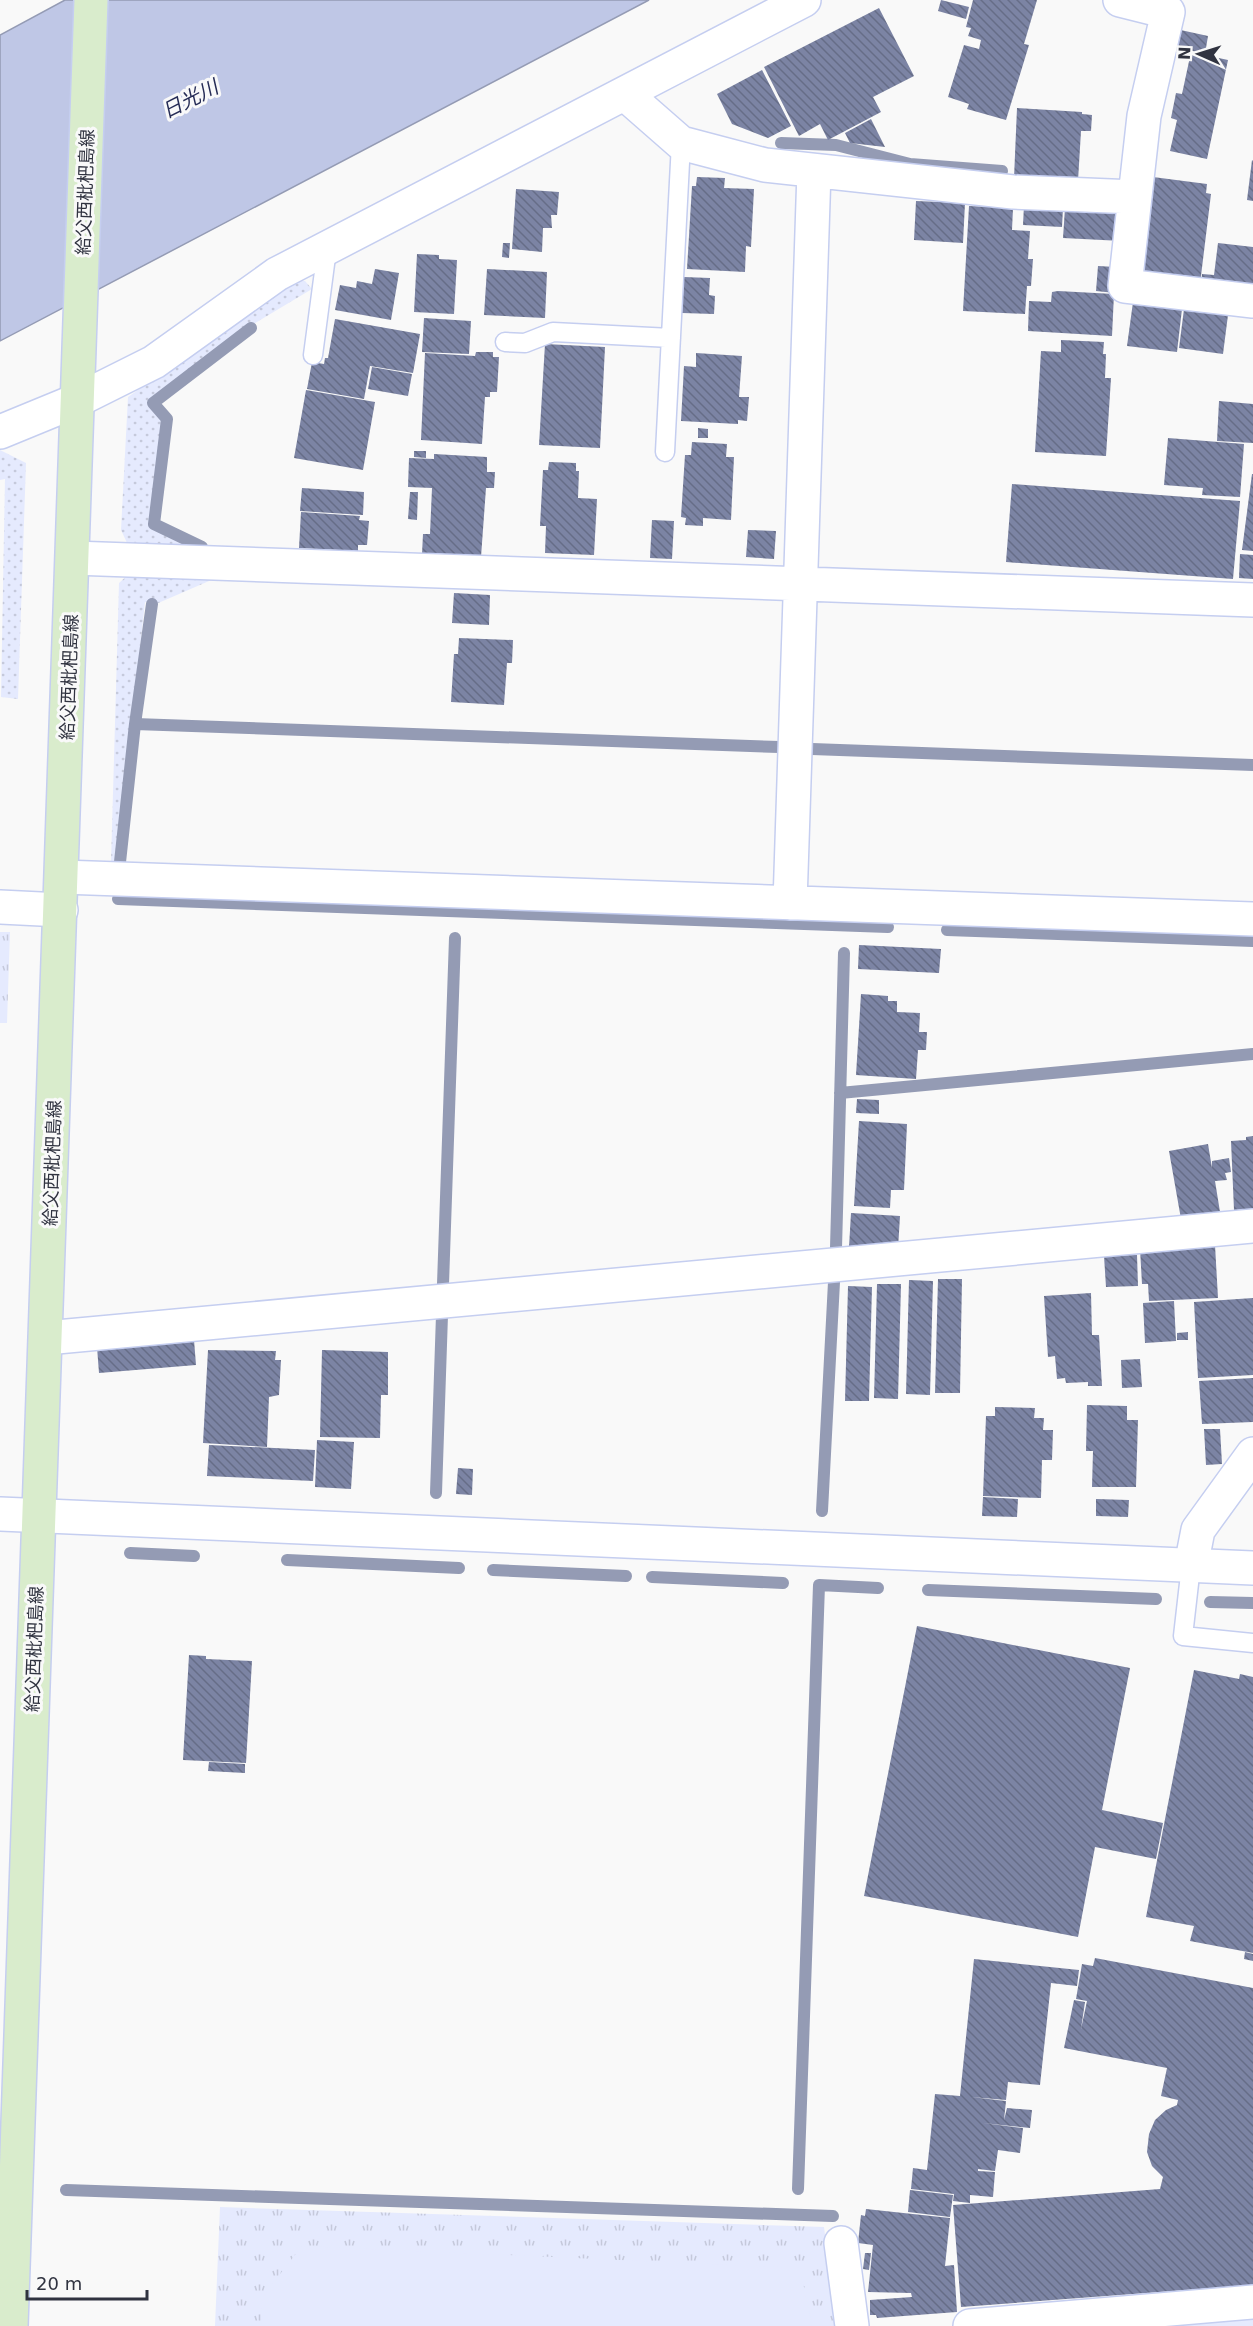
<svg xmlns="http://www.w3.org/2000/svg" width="1253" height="2326" viewBox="0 0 1253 2326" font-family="'DejaVu Sans','Noto Sans JP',sans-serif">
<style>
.grass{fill:url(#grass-dots)}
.park{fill:url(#park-tufts)}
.pitch{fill:#e5eafe}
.water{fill:#bfc7e6;stroke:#949bb4;stroke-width:1.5}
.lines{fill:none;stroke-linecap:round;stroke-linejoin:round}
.stream{stroke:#949bb4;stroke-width:12}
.building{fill:url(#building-back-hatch)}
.service-casing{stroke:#c5cef0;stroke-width:21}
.minor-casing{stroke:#c5cef0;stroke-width:36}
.tertiary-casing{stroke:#c5cef0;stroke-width:36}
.secondary-casing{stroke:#c5cef0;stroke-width:36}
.service{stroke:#fff;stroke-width:18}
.minor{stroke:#fff;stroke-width:33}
.tertiary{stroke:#fff;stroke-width:33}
.secondary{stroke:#d9eccc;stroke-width:33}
.labels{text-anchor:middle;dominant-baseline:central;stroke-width:6;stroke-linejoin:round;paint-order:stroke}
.street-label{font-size:18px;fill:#303340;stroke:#f9f9f9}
.water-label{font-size:20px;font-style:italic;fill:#262c56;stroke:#f9f9f9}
</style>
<defs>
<pattern id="grass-dots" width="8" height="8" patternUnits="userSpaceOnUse" patternTransform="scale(1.5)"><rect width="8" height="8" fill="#e5eafe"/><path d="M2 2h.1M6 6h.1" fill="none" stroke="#c5c9db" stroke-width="1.8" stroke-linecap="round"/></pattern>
<pattern id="park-tufts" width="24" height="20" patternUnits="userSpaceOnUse" patternTransform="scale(1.5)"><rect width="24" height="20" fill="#e5eafe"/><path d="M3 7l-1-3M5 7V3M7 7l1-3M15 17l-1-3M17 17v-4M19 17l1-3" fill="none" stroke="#c5c9db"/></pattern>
<pattern id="building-back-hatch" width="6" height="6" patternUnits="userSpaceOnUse" patternTransform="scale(1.5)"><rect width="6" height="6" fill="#7c84a4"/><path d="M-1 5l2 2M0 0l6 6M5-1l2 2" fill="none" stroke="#666d87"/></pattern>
</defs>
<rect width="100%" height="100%" fill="#f9f9f9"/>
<path class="grass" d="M293,281h12l7,8 -60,36 -104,77 15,17 -13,106 46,23 -68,-3 -7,-15 7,-133z
M0,450l26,13 -8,236 -17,-2 4,-218 -5,1z
M130,573l86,5 -60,26 -11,-2 -28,261h-6l8,-280z"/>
<path class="park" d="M0,932h10l-3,91h-7z
M220,2207l604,20 13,99h-622z
M1253,2318v8h-105z"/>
<path class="pitch" d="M302,2246l498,22 12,58h-551l1,-29z"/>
<path class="water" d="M65,0h584l-649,341v-306z"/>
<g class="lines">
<path class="stream" d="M781,143l55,2 74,19 92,7
M202,547l-48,-23 13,-105 -14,-16 98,-75
M135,724l644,23
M812,749l441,16
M120,862l15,-138 17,-120
M118,899l770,28
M947,930l306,11
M840,1093l413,-39
M836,1248l8,-295
M443,1284l12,-346
M436,1493l6,-178
M822,1511l12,-229
M130,1553l64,3
M287,1560l172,8
M493,1570l133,6
M652,1577l131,6
M928,1590l228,9
M1210,1602l43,1
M798,2189l21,-604 59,3
M66,2190l767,26"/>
</g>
<path class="building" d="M941,0l28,7 -3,12 -28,-8z
M973,0h64l-13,44 5,1 -23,75 -39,-11 2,-5 -21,-7 16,-52 15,4 2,-9 -13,-4 3,-8 -5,-1z
M879,8l35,68 -41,21 8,15 -53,28 -8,-16 -21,12 -35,-69z
M1176,29l32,7 -3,18 -33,-8z
M1191,52l37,8 -21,99 -37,-8 7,-31 -6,-2 5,-25 6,1z
M762,70l29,56 -23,12 -36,-14 -15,-30z
M1017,108l65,4v2l10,1 -1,16h-10l-3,50 -64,-3z
M871,119l14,28 -35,-4 -5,-10z
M1252,160l1,1v40l-6,-1z
M697,177l28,1 -1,10 30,1 -3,58 -5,-1 -1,26 -58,-3 5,-83h4z
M1153,177l54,7 -1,9 5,1 -11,90 -59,-13z
M516,189l43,3 -2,23h-6l1,13h-9l-1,24 -30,-3z
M916,201l49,2 -2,40 -49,-3z
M1024,205l39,3 -1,19 -39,-2z
M969,206l44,2 -1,22 18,1 -2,28h5l-2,27h-4l-2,28 -62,-3z
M1065,208l58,3 -1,30 -59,-3z
M503,243h7l-1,15 -7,-1z
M1218,243l35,4v42l-52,-3 1,-12 12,1z
M417,254l22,1v4l18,1 -3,54 -40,-2z
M1098,266l18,1 -1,26 -19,-2z
M375,269l24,4 -8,47 -56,-10 5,-25 16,3 1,-7 15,3z
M487,269l60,3 -2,46 -61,-3z
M684,277l26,1 -1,17 6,1 -1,18 -32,-1z
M1058,291l56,3 -2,42 -84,-5 1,-30 22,1 1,-10z
M1133,302l49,7 -5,43 -50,-6z
M1184,309l44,6 -5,39 -44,-6z
M424,318l47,3 -2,33 -47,-2z
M335,319l85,15 -7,39 -43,-7 -6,33 -57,-10 5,-27 12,2 1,-6h3z
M1061,340l43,2 -1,12h3l-1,24h6l-5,78 -71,-4 6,-101 20,1z
M545,344l60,3 -5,101 -61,-3z
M476,352h17v5h6l-2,35h-7v5h-5l-3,47 -61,-4 4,-87 50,3z
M696,353l46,3 -3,41h10l-2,24 -9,-1v4l-57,-3 3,-55 12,1z
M372,367l40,7 -4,22 -40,-7z
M306,390l69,12 -12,68 -69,-12z
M1219,401l34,3v39l-36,-2z
M698,428l10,1v9h-10z
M1168,438l76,6 -4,53 -38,-2 1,-7 -39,-3z
M692,442l35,2 -1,13h8l-3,63 -28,-2v8l-18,-1 1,-7 -5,-1 4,-62h6z
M414,451h12v7l-12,-1z
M434,454l53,3v15h8l-1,16h-8l-5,69 -59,-3 1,-20h7l2,-46 -24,-1 1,-29 25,1z
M549,462l27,1v8h3l-1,27 19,1 -3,56 -49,-2 1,-27h-6l3,-56h5z
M1252,474h1v77l-11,-1z
M1012,484l228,17 -7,78 -227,-17z
M302,488l62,4 -1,23 -63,-4z
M410,492h8l-1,28 -9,-1z
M301,512l59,4 -1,4 10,1 -2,24h-9v6l-59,-3z
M652,520l22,1 -2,38 -22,-1z
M748,530l28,1 -2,28 -28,-2z
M1240,554l13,1v24l-14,-1z
M454,593l36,2 -1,30 -37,-2z
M459,638l54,2 -1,23h-5l-3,42 -53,-3 3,-48h4z
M859,945l82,4 -2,24 -81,-4z
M861,994l27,2v5h9v11l23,1 -1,19h8l-1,18h-8l-2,29 -60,-4z
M857,1099l22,1v14l-23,-1z
M859,1121l48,3 -3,66h-13l-1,18 -36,-2z
M1253,1136v73l-19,1 -3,-69 15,-1v-3z
M1208,1144l4,24v-7l17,-3 2,14 -6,1 2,7 -12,1 5,31 -39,7 -12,-68z
M851,1213l49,3 -2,33 -49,-2z
M1215,1245l3,53 -69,3 -1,-17h-6l-2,-35z
M1137,1255l1,31 -32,1 -2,-31z
M938,1279h24l-2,114h-25z
M909,1280l24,1 -3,114 -24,-1z
M877,1284h24l-3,115 -24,-1z
M848,1286l24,1 -3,114h-24z
M1091,1293l1,42h7l3,51h-14v-4l-22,1 -1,-5 -8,1 -2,-23 -7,1 -4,-61z
M1253,1298v77l-55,3 -4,-76z
M1174,1301l2,40 -31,2 -2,-40z
M1188,1332v8h-11v-7z
M194,1340l2,25 -97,8 -2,-26z
M208,1350l68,1 -1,9h6l-2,35 -10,2 -2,50 -64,-4z
M322,1350l66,2v43h-7l-1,43 -60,-1z
M1140,1359l2,28 -20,1 -1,-28z
M1253,1378v44l-51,2 -3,-43z
M1087,1405l40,1v14h11l-2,67h-44l1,-36h-7z
M995,1407l40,1 -1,10h10l-1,12h10l-1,30h-10l-1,38 -58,-2 3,-80h9z
M1204,1429h16l2,35 -16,1z
M317,1440l37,2 -3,47 -36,-2z
M209,1445l106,5 -2,31 -106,-5z
M458,1468l15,1 -1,26 -16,-1z
M983,1497l35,2 -1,18 -35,-1z
M1096,1499l33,1 -1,17 -32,-1z
M917,1626l213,42 -28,142 61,13 -7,36 -61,-12 -17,90 -214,-41z
M189,1655l17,1v3l46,2 -6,102 -63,-3z
M1194,1670l45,9 1,-5 13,3v276l-63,-12 4,-15 -48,-9z
M209,1762l36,2v9l-37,-2z
M1245,1952l8,2v7l-9,-2z
M1095,1958l158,30v297l-292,22 -8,-102 207,-16 3,-12 -11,-11 -5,-14 2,-18 6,-14 11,-10 11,-5 1,-5 -17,-4 6,-28 -103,-20 10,-48 11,2 -4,27 6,-28 -11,-2 6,-35 11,2z
M974,1959l105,11 -2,16 -26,-3 -11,102 -32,-3 -2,18 -35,-3 35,4 -2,19 3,-12 25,2 -2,18 -47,-5 40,5 -3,25 -22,-3 -3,21 -17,-2v2l17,1 -2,25 -23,-2v8l-17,-2 1,-7 -43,-5 2,-21 14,2 8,-76 25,2z
M910,2190l43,5 -3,22 -42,-5z
M866,2209l84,9 -5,48 9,-1 3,47 -80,6 -1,-3h-6v-15l42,-3 -1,-4 -43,-1 5,-47 -15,-2 3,-28 4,1z
M865,2253h6l-2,17 -6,-1z"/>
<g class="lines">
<defs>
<path id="service" d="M505,342l20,1 28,-11 118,6
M313,355l14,-106
M665,452l16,-309
M1191,1566l-8,70 70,7"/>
<path id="minor" d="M1120,0l48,12 -24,104 -19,170 128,15
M625,94l56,49 84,22 248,27 122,5
M0,432l78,-32 76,-38 123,-88 527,-274
M73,558l1180,42
M62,877l1191,42
M790,903l24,-732
M0,907l61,3
M46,1338l1207,-112
M1191,1566l7,-36 55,-76
M841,2243l11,83
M970,2326l283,-24"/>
<path id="tertiary" d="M0,1514l1253,54"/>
<path id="secondary" d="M11,2326l80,-2326"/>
</defs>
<use href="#service" class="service-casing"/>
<use href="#minor" class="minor-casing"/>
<use href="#tertiary" class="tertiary-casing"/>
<use href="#secondary" class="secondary-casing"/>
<use href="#service" class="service"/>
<use href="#minor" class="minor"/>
<use href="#tertiary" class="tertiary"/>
<use href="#secondary" class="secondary"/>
</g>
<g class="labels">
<g class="street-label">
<text transform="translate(85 192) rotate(-88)">給父西枇杷島線</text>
<text transform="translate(69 677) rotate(-88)">給父西枇杷島線</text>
<text transform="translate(52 1163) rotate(-88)">給父西枇杷島線</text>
<text transform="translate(34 1649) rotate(-88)">給父西枇杷島線</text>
</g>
<g class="water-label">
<text transform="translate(190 99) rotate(-27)">日光川</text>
</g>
</g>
<g transform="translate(1199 54) rotate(273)" stroke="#f9f9f9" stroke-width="4.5" paint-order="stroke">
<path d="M0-4.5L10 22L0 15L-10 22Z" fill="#303340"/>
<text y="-9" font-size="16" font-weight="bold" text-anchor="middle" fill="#303340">N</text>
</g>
<path d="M27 2290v9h120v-9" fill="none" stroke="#303340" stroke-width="3"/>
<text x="36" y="2290" font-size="18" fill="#303340" stroke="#f9f9f9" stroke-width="4.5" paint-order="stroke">20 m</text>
</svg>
